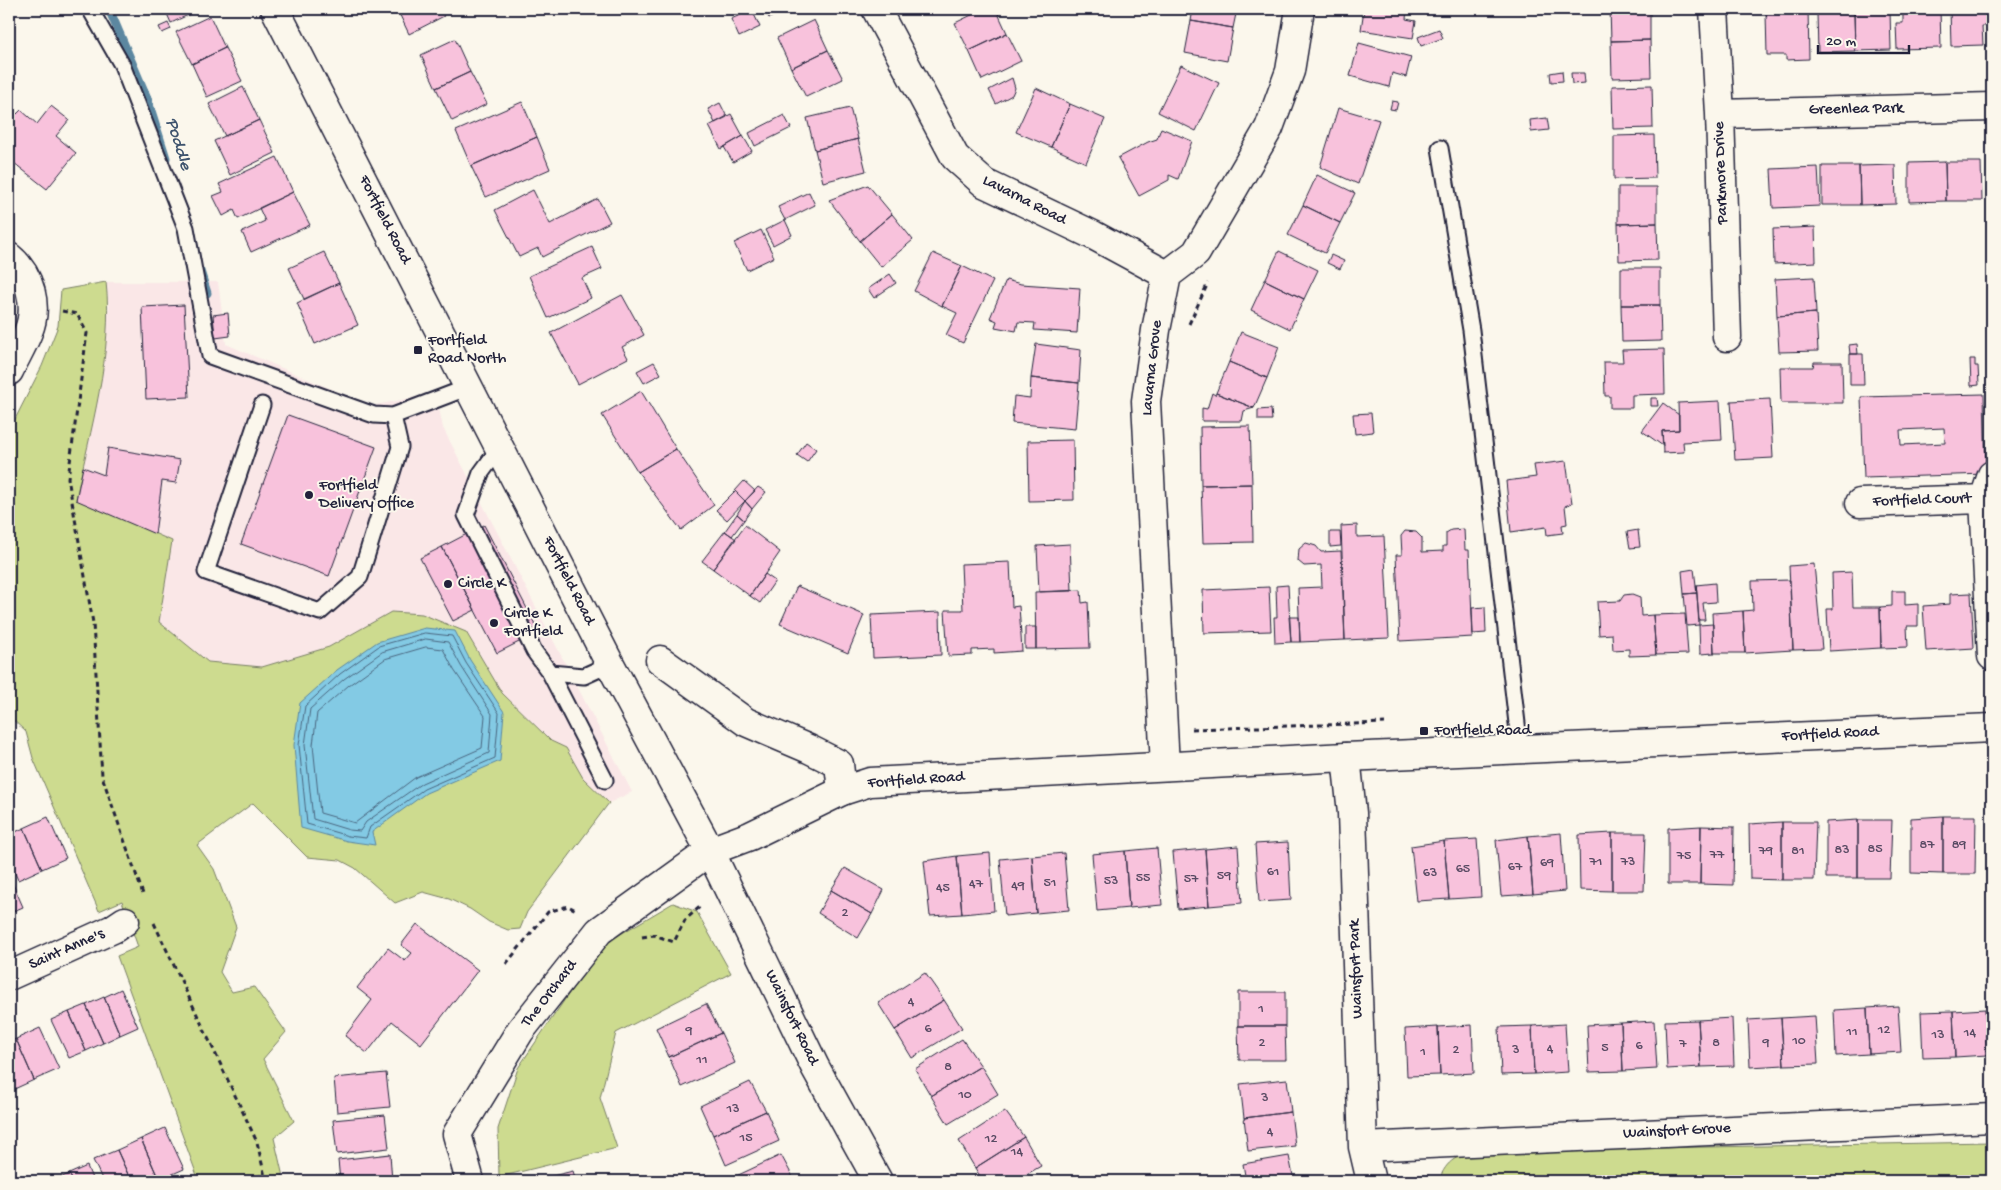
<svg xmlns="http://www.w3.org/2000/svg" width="2001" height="1190" viewBox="0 0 2001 1190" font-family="'Gochi Hand',sans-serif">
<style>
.built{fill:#fae7e7}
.green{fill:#cddb8f;stroke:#787e65}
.water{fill:#83cae4;stroke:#5c87a0}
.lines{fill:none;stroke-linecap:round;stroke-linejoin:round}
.shore{stroke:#49657f;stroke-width:1}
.stream{stroke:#5c87a0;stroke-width:9}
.building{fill:#f8c2dc;stroke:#22223b;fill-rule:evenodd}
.lane-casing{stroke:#22223b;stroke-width:19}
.street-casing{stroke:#22223b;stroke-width:31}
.secondary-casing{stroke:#22223b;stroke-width:31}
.path{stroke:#22223b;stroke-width:3;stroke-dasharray:5 4;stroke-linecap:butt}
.lane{stroke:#fbf7ec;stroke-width:15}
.street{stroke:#fbf7ec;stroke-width:28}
.secondary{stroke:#fbf7ec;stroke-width:28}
.poi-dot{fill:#22223b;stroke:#fbf7ec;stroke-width:2}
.labels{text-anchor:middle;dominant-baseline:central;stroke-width:4;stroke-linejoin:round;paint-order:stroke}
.number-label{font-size:14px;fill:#584a63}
.street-label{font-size:16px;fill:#22223b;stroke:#fbf7ec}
.poi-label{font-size:16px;fill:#22223b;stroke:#fbf7ec;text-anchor:start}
.water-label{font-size:18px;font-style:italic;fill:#3f546e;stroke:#fbf7ec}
</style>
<rect width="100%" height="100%" fill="#fbf7ec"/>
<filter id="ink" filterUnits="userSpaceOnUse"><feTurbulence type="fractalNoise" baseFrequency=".02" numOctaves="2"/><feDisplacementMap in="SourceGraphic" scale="10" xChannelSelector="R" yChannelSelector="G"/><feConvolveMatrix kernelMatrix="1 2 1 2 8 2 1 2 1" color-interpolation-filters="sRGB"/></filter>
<g filter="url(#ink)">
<path class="built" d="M106,282h112l8,62 145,62 65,-13 7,35 189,364 -23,11 -26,-25 -17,-30 -15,-7 -49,-48 -36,-61 -75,-20 -62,35 -67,20 -54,-5 -49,-40 13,-81 -96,-41 33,-193z"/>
<path class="green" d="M106,282c8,70 -16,149 -30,217l96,42 -13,81 49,40 54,5 67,-20 62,-35 31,2 44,18 36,61 49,48 15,7 17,30 26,25 -82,109 -7,17 -12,1 -19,-8 -19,-13 -21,-10 -26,-7 -28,11 -40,-35 -15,-8 -33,-3 -54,-54 -56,42 17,24 22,58 -16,45 12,20 22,-5 32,45 -23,27 31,62 -20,17 10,43h-85l-82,-225 21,-9 -16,-46 -23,10 -66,-153 -7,-26 -17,-16v-285l33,-65 16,-40 3,-36z
M673,903l24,9 34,61 -115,60 -16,65 17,50 -118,29 -1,-48 20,-61 84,-123z
M1992,1142v39h-553c7,-22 20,-26 40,-30z"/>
<path class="water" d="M425,628l30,3 15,29 34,52 -4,49 -74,32 -54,39 3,13 -28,-4 -46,-13 -7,-83 6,-42 37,-33 40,-28z"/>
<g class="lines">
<path class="shore" d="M425,633l27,3 14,27 33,50 -4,45 -71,31 -54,38 -4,11 -18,-2 -41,-12 -8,-79 6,-39 35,-32 39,-28z
M426,639l22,3 13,24 31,48 -3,39 -67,30 -56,39 -6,9 -11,-1 -36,-11 -8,-74 5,-36 34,-30 38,-27z
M426,647l17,2 11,21 31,46 -3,32 -66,29 -61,46 -35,-10 -7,-68 4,-32 32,-28 36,-26z"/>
<path class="stream" d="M109,9l38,89 19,60
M200,271l7,22"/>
</g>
<path class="building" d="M165,9h36l-30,14z
M397,9h43l4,7 -35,18z
M764,9h24l-19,9z
M984,9h12l11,24 -38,18 -14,-28z
M1090,9h14l-1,6 -14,-3z
M1193,9h44l-4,19 -42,-7z
M1364,9h43l-1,10 10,2 -3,17 -52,-8z
M1610,9h40v31l-39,1z
M1784,9h24l1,50 -23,1v-5h-19l-1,-42 18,-1z
M1903,9h37l1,39 -44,1 -1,-26h7z
M1950,9h42v17h-10l1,19 -32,1z
M752,10l8,17 -21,10 -8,-18z
M1890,11l1,39 -36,1 -1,-39z
M1854,12l1,39 -37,1 -1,-39z
M210,16l15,32 -33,16 -16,-32z
M814,20l14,30 -37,18 -14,-30z
M1191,21l42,7 -6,33 -42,-8z
M168,23l3,6 -9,4 -3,-6z
M1439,29l4,9 -22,8 -3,-9z
M1007,33l14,28 -39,19 -13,-29z
M455,39l15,33 -34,16 -15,-33z
M1650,40l1,37 -39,1 -1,-37z
M1359,43l52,14 -5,20 -14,-4 -3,14 -39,-11z
M225,48l17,33 -35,16 -15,-33z
M828,50l15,29 -37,18 -15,-29z
M1181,65l38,18 -23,48 -38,-19z
M1562,71l1,10 -12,1 -1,-9z
M470,72l17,32 -35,17 -16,-33z
M1571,73h13l1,10 -13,1z
M1012,78l3,10 -3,7 -16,9 -7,-14z
M1652,85l1,43 -40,1 -1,-43z
M243,87l16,33 -34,16 -16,-32z
M1036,88l34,16 -19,43 -35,-15z
M1392,101l6,1 -2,8 -6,-1z
M522,102l15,35 -66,29 -15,-35z
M720,103l7,14 -12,6 -7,-14z
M1070,104l35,15 -19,44 -35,-16z
M51,106l18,14 -13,16 20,17 -29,36 -38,-30v-52l8,7 4,-4 16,14z
M850,108l8,31 -43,11 -8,-32z
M1338,108l41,12 -21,64 -38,-17z
M731,114l12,22 -22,13 -12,-23z
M784,115l7,13 -36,18 -6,-13z
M1547,118l2,12 -18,2 -1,-12z
M259,120l16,33 -45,22 -16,-34z
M1161,128l31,13 -14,38 -9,-4v5l-30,16 -21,-38 30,-16 9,-3z
M1654,135l1,43 -41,1v-43z
M743,136l9,15 -19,11 -9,-15z
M537,137l13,32 -64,28 -15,-31z
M858,139l8,32 -43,11 -8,-32z
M277,157l16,35 -55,27 -4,-9 -11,6 -10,-20 10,-4 -4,-8z
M1945,162h36l1,39h-36z
M1945,162l1,39 -37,1v-39z
M1895,165l1,39 -36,1 -1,-39z
M1822,166h37l1,39h-38z
M1818,167l2,39 -47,2 -2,-39z
M1317,175l38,18 -15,30 -37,-18z
M868,185l24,29 -32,27 -31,-41z
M1618,187h39v36l-39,1z
M533,190l17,34 48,-25 12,23 -68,35 -4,-9 -19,9 -24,-47z
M293,192l17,33 -59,27 -9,-20 23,-11 -6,-13z
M809,192l6,13 -30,15 -7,-13z
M1303,205l37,18 -15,30 -37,-18z
M892,214l21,26 -32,27 -21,-26z
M785,220l7,15 -19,10 -8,-15z
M1657,223l1,37 -39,1 -1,-37z
M1815,227l1,35 -42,2 -1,-35z
M761,230l13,27 -27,13 -13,-27z
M592,247l10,22 -20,9 9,20 -43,20 -19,-42z
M1279,251l39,19 -14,29 -39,-19z
M324,252l15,31 -35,16 -15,-31z
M933,253l29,13 -20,40 -28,-15z
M1331,255l13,6 -4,8 -13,-6z
M962,266l31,15 -30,62 -17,-8 11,-22 -15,-7z
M1621,268h39v37h-39z
M890,274l6,9 -22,15 -6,-9z
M1814,277l2,36 -39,3 -2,-37z
M1006,280l15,4 59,4 -3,45 -43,-3 1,-7 -17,-1 -2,9 -21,-4 2,-6 -7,-3z
M1265,280l39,19 -14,30 -39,-19z
M339,283l19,42 -43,19 -18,-41z
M622,295l22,40 -22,12 6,11 -50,26 -27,-51z
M184,305l5,92 -43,2 -4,-92z
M1621,305h39l1,36 -39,1z
M228,313l2,23 -15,2 -2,-23z
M1816,313l2,38 -39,1 -2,-36z
M1241,332l38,15 -12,31 -38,-16z
M1036,344l45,6 -2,33 -48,-5z
M1857,344l1,10h-8l-1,-9z
M1664,349l1,45 -33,1v13h-22v-12h-5l-1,-34h19l-1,-12z
M1850,354h13l1,31h-14z
M1970,359h5v7h3l1,19 -8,1z
M654,362l7,12 -17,9 -7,-12z
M1229,362l38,16 -13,30 -38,-15z
M1814,362h28l1,41h-62l-1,-36h33z
M1031,378l48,5 -4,46 -63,-6 2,-27 16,2z
M641,391l35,58 -38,23 -36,-57z
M1212,393l3,2 1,-2 38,15 -10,3 -2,10h-40v-13l5,1z
M1984,394l2,80 -122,4 -3,-81zM1944,428l1,15 -44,2 -1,-15z
M1651,398h6l1,8h-7z
M1770,399l3,59 -38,2 -4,-59z
M1720,401l2,39 -39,2 1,10 -21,1 -1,-22 17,-1 -1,-27z
M1663,403l16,12v15l-17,1 1,15 -21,-15z
M1271,409l1,11h-14v-10z
M1371,413l2,19 -18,2 -2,-20z
M288,415l88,32 -47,129 -88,-32z
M1250,426l2,58 -51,1 -1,-58z
M1073,440l1,60 -45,1 -1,-60z
M806,442l10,7 -9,13 -10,-7z
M108,448l72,12 -4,23 -14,-2 -7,53 -79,-34 7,-33 21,8z
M676,449l38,56 -33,25 -43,-58z
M1566,461l6,42 -7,3 2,18 -5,1 1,8 -16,2 -1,-8 -35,5 -5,-51 30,-4 -2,-12z
M744,481l11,10 -10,10 -10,-10z
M1252,484l1,58 -50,1 -2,-58z
M758,487l8,5 -14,17 -7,-8z
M735,491l10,10 -18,19 -11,-10z
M745,501l7,8 -8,11 -7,-6z
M737,514l7,6 -12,16 -7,-5z
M484,525l55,107 -42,21 -55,-106z
M745,525l35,27 -30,44 -37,-27z
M1357,525v12l27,-1 5,102 -44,2 -4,-114z
M1464,529l1,21h4l4,87 -73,4 -4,-86h6l-1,-19 4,-5 11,1 6,6v14l21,-1v-5h3v-13l5,-3z
M1638,530l2,17 -10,1 -3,-16z
M725,531l11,8 -23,30 -11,-8z
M1330,532h10l1,14 -11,1z
M1306,543l10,3 5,6 20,-1 4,89 -45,2 -2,-54 24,-1 -1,-22 -17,1 -6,-5 1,-12z
M1070,544l2,47 -33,1 -2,-46z
M442,547l33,63 -22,11 -33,-63z
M1010,562l2,45 7,-1 3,45 -28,2v-4l-22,1v5l-24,1 -3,-46h18l-2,-46z
M1814,564l8,85 -29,1 -4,-84z
M1694,569l3,24 -13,1 -2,-23z
M1852,572l1,35h27l1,41 -52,3 -2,-42h6l-1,-36z
M765,574l10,7 -15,22 -10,-7z
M1790,580l3,70 -48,3 -2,-42 10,-1 -1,-29z
M1715,583l1,19 -13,1 2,17h-6l-3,-35z
M1288,585l3,57 -16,1 -1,-26h3l-1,-31z
M797,586l67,29 -16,38 -68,-29z
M1269,587l2,44 -67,2 -1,-43z
M1081,590l1,13 6,-1 2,46 -54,1 -1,-57z
M1892,591h13v14l13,-1v22h-11l1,21 -27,1 -1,-41 12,-1z
M1697,593l2,32 -12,1 -3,-32z
M1971,593l3,55 -48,3 -3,-45 27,-2v-10z
M1632,594l8,3 1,19 12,-1 3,40 -27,1v-7l-16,1 -1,-16 -13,1 -2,-33 23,-1 4,-6z
M1485,607l1,26 -13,1 -1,-26z
M1743,611l2,42h-31l-2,-40z
M940,612l1,43 -68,3 -2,-43z
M1685,614l3,40 -32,1 -3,-40z
M1289,617h10l1,25h-9z
M1713,624l1,29 -14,1 -1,-29z
M1025,627h11v22h-11z
M1991,811h1v56z
M1943,816v58l-32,-1v-55z
M1943,816h33l-1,58h-32z
M48,817l18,41 -24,11 -18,-41z
M1858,820v58h-32v-56z
M1858,820h34l-2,58h-32z
M1782,822h34l-2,58h-32z
M1782,822v58l-32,-1 -1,-55z
M1701,826l-1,58h-32v-56z
M1701,826l33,1 -1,58 -33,-1z
M24,828l18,41 -24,11 -9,-20v-25z
M1561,833l4,58 -32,3 -5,-58z
M1612,833v58l-32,-1 -1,-55z
M1612,833h34l-2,58h-32z
M1528,836l5,58 -32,2 -5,-56z
M1477,839l4,58 -32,2 -5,-58z
M1444,841l5,58 -32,2 -6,-55z
M1288,842l3,58 -32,2 -4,-58z
M1238,846l4,57 -33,3 -4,-57z
M1157,848l5,57 -33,3 -4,-57z
M1205,849l4,57 -31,3 -5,-57z
M1125,851l4,57 -32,3 -5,-57z
M990,853l4,58 -32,3 -5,-58z
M1064,853l5,57 -33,3 -4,-57z
M957,856l5,58 -32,2 -6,-55z
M1032,856l4,57 -31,3 -5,-57z
M845,868l39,22 -12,24 -41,-24z
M9,875l14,32 -14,6z
M831,890l41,24 -14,24 -40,-25z
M417,924l61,46 -57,74 -29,-23 -25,32 -22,-17 27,-36 -15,-12 31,-40 17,13 7,-8 -11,-8z
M925,973l19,27 -49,30 -17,-27z
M121,989l17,38 -18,8 -16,-38z
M1238,992h47v34h-47z
M104,997l16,38 -17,8 -17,-38z
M944,1000l18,28 -50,30 -17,-28z
M706,1004l15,29 -52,24 -13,-29z
M86,1005l17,38 -17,8 -17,-39z
M1898,1006l3,46 -32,2 -2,-46z
M1867,1008l2,46 -33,2 -2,-46z
M1985,1009l2,46 -32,2 -2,-46z
M1953,1011l2,46 -32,1 -2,-46z
M69,1012l17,39 -17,7 -18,-38z
M1815,1016l3,48 -34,1 -3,-47z
M1732,1018l2,48 -33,1 -3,-47z
M1781,1018l3,47 -34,2 -2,-47z
M1698,1020l3,47 -34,2 -2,-48z
M1654,1021l3,48 -34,2 -2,-48z
M1621,1023l2,48 -34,1 -2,-47z
M1565,1024l3,48 -34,2 -2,-48z
M1472,1025l2,48 -34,2 -2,-48z
M1238,1026h47l1,34h-47z
M1532,1026l2,48 -33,1 -2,-48z
M1438,1027l2,48 -33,1 -2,-47z
M40,1028l19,41 -25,11 -18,-41z
M721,1033l14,30 -53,24 -13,-30z
M16,1039l18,41 -24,11 -1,-49z
M962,1039l19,27 -50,30 -16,-27z
M981,1066l17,28 -50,30 -17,-28z
M386,1073l4,34 -53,5 -3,-34z
M1287,1079l4,33 -47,6 -4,-34z
M750,1082l16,29 -53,24 -13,-29z
M766,1111l13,30 -53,24 -13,-30z
M1005,1111l19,26 -49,31 -16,-27z
M1291,1112l4,34 -47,5 -4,-33z
M385,1115l4,33 -52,6 -4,-34z
M165,1128l19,41 -25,11 -18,-41z
M1024,1137l17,29 -26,15h-32l-8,-13z
M141,1139l18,41 -3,1h-25l-14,-31z
M117,1150l14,31h-28l-10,-21z
M390,1154l2,27h-52l-2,-21z
M781,1155l14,26h-63l-2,-2z
M1289,1156l5,25h-48l-3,-17z
M87,1166l6,15h-20l-4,-7z
M573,1171l3,10h-44z
M69,1174l4,7h-20z"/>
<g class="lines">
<defs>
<path id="lane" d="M90,9l32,56 64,163 24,128 164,59 19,1 76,-29
M1440,148l31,182 49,419
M262,405l-56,167 114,40 40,-35 40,-130 -7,-31
M500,447l-19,26 -15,42 68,136 16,22 34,3 26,-12
M550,673l55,107"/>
<path id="street" d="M876,9l79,148 29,26 109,52 74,40
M1714,9l6,105 7,223
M1720,114l272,-7
M9,257c21,17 30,49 19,75 -5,13 -13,26 -19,39
M1992,475l-8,24 8,157
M1860,503l124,-4
M660,660l86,62 63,27 30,15 3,27
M1346,757l6,56 11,334 8,34
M1165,766l-19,-365 10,-71 11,-55 29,-22 73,-125 21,-57 10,-62
M9,976l104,-47 12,-8
M1363,1147l629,-29
M470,1181l-13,-47 63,-103 79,-100 111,-80"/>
<path id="secondary" d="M275,9l335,655 100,187 105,216 63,114
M710,851l40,-15 92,-45 28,-9 476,-25 646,-29"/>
</defs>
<use href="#lane" class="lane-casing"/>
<use href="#street" class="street-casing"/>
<use href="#secondary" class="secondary-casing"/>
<path class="path" d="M62,311l15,3 10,19 -19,145 25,145 9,153 42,121
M1189,324l19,-41
M1192,729l193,-6
M154,923l103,219 9,39
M642,937l12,-2 20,7 11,-22 17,-15
M506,964l42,-52 20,-6 10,5
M248,1181l17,-7"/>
<use href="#lane" class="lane"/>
<use href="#street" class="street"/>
<use href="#secondary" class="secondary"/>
</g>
</g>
<g class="poi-dot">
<rect x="413" y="345" width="10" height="10" rx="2.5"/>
<circle cx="309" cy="495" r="5"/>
<circle cx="448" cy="584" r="5"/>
<circle cx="494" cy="623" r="5"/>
<rect x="1419" y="726" width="10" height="10" rx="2.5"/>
</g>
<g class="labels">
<g class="number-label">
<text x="1927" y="845">87</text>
<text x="1959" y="845">89</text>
<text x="1875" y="849">85</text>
<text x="1842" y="850">83</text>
<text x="1766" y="851">79</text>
<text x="1798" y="851">81</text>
<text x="1717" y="855">77</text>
<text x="1684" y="856">75</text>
<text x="1596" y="862">71</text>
<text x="1628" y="862">73</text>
<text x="1547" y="863">69</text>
<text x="1515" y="867">67</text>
<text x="1463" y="869">65</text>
<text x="1273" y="872">61</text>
<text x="1430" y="873">63</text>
<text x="1224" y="876">59</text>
<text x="1143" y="878">55</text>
<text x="1191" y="879">57</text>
<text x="1111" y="881">53</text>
<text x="1050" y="883">51</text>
<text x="976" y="884">47</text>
<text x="1018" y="886">49</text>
<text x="943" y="888">45</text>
<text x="845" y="913">2</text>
<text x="911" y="1002">4</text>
<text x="1261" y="1009">1</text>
<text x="928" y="1029">6</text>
<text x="1884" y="1030">12</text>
<text x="689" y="1031">9</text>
<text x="1852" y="1032">11</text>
<text x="1970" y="1033">14</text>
<text x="1938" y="1035">13</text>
<text x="1799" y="1041">10</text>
<text x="1262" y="1043">2</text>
<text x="1716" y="1043">8</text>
<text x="1766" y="1043">9</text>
<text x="1683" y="1044">7</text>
<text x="1639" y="1046">6</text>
<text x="1605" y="1048">5</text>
<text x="1550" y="1049">4</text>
<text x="1456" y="1050">2</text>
<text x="1516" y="1050">3</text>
<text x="1423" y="1052">1</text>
<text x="702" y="1060">11</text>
<text x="948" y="1067">8</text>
<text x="965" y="1095">10</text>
<text x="1265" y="1098">3</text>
<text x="733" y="1109">13</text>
<text x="1270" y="1132">4</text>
<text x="746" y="1138">15</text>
<text x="991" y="1139">12</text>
<text x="1017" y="1152">14</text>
</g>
<g class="street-label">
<text transform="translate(1856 110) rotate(-1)">Greenlea Park</text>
<text transform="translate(1722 173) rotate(-92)">Parkmore Drive</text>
<text transform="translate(1024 201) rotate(27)">Lavarna Road</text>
<text transform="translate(384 220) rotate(63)">Fortfield Road</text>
<text transform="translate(1153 368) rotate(-84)">Lavarna Grove</text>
<text transform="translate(1922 501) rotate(-2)">Fortfield Court</text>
<text transform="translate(568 581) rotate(63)">Fortfield Road</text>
<text transform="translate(1830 735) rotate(-3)">Fortfield Road</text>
<text transform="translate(916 781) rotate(-4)">Fortfield Road</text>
<text transform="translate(67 950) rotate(-24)">Saint Anne's</text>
<text transform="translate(1357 969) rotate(-92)">Wainsfort Park</text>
<text transform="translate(550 994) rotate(-52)">The Orchard</text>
<text transform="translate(791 1018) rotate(64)">Wainsfort Road</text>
<text transform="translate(1677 1132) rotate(-3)">Wainsfort Grove</text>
</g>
<g class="poi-label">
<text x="428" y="341">Fortfield<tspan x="428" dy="18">Road North</tspan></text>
<text x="319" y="486">Fortfield<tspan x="319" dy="18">Delivery Office</tspan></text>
<text x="458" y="584">Circle K</text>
<text x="504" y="614">Circle K<tspan x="504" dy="18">Fortfield</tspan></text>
<text x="1434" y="731">Fortfield Road</text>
</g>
<g class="water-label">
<text transform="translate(178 144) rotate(73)">Poddle</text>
</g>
</g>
<rect width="2001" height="1190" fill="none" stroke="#fbf7ec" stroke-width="30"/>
<rect x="15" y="15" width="1971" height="1160" fill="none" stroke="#22223b" stroke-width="2" filter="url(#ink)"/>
<path d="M1818 45v8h91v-8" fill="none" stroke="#22223b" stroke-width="2.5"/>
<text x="1826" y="45" font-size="15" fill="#22223b" stroke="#fbf7ec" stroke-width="4" paint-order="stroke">20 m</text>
</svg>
